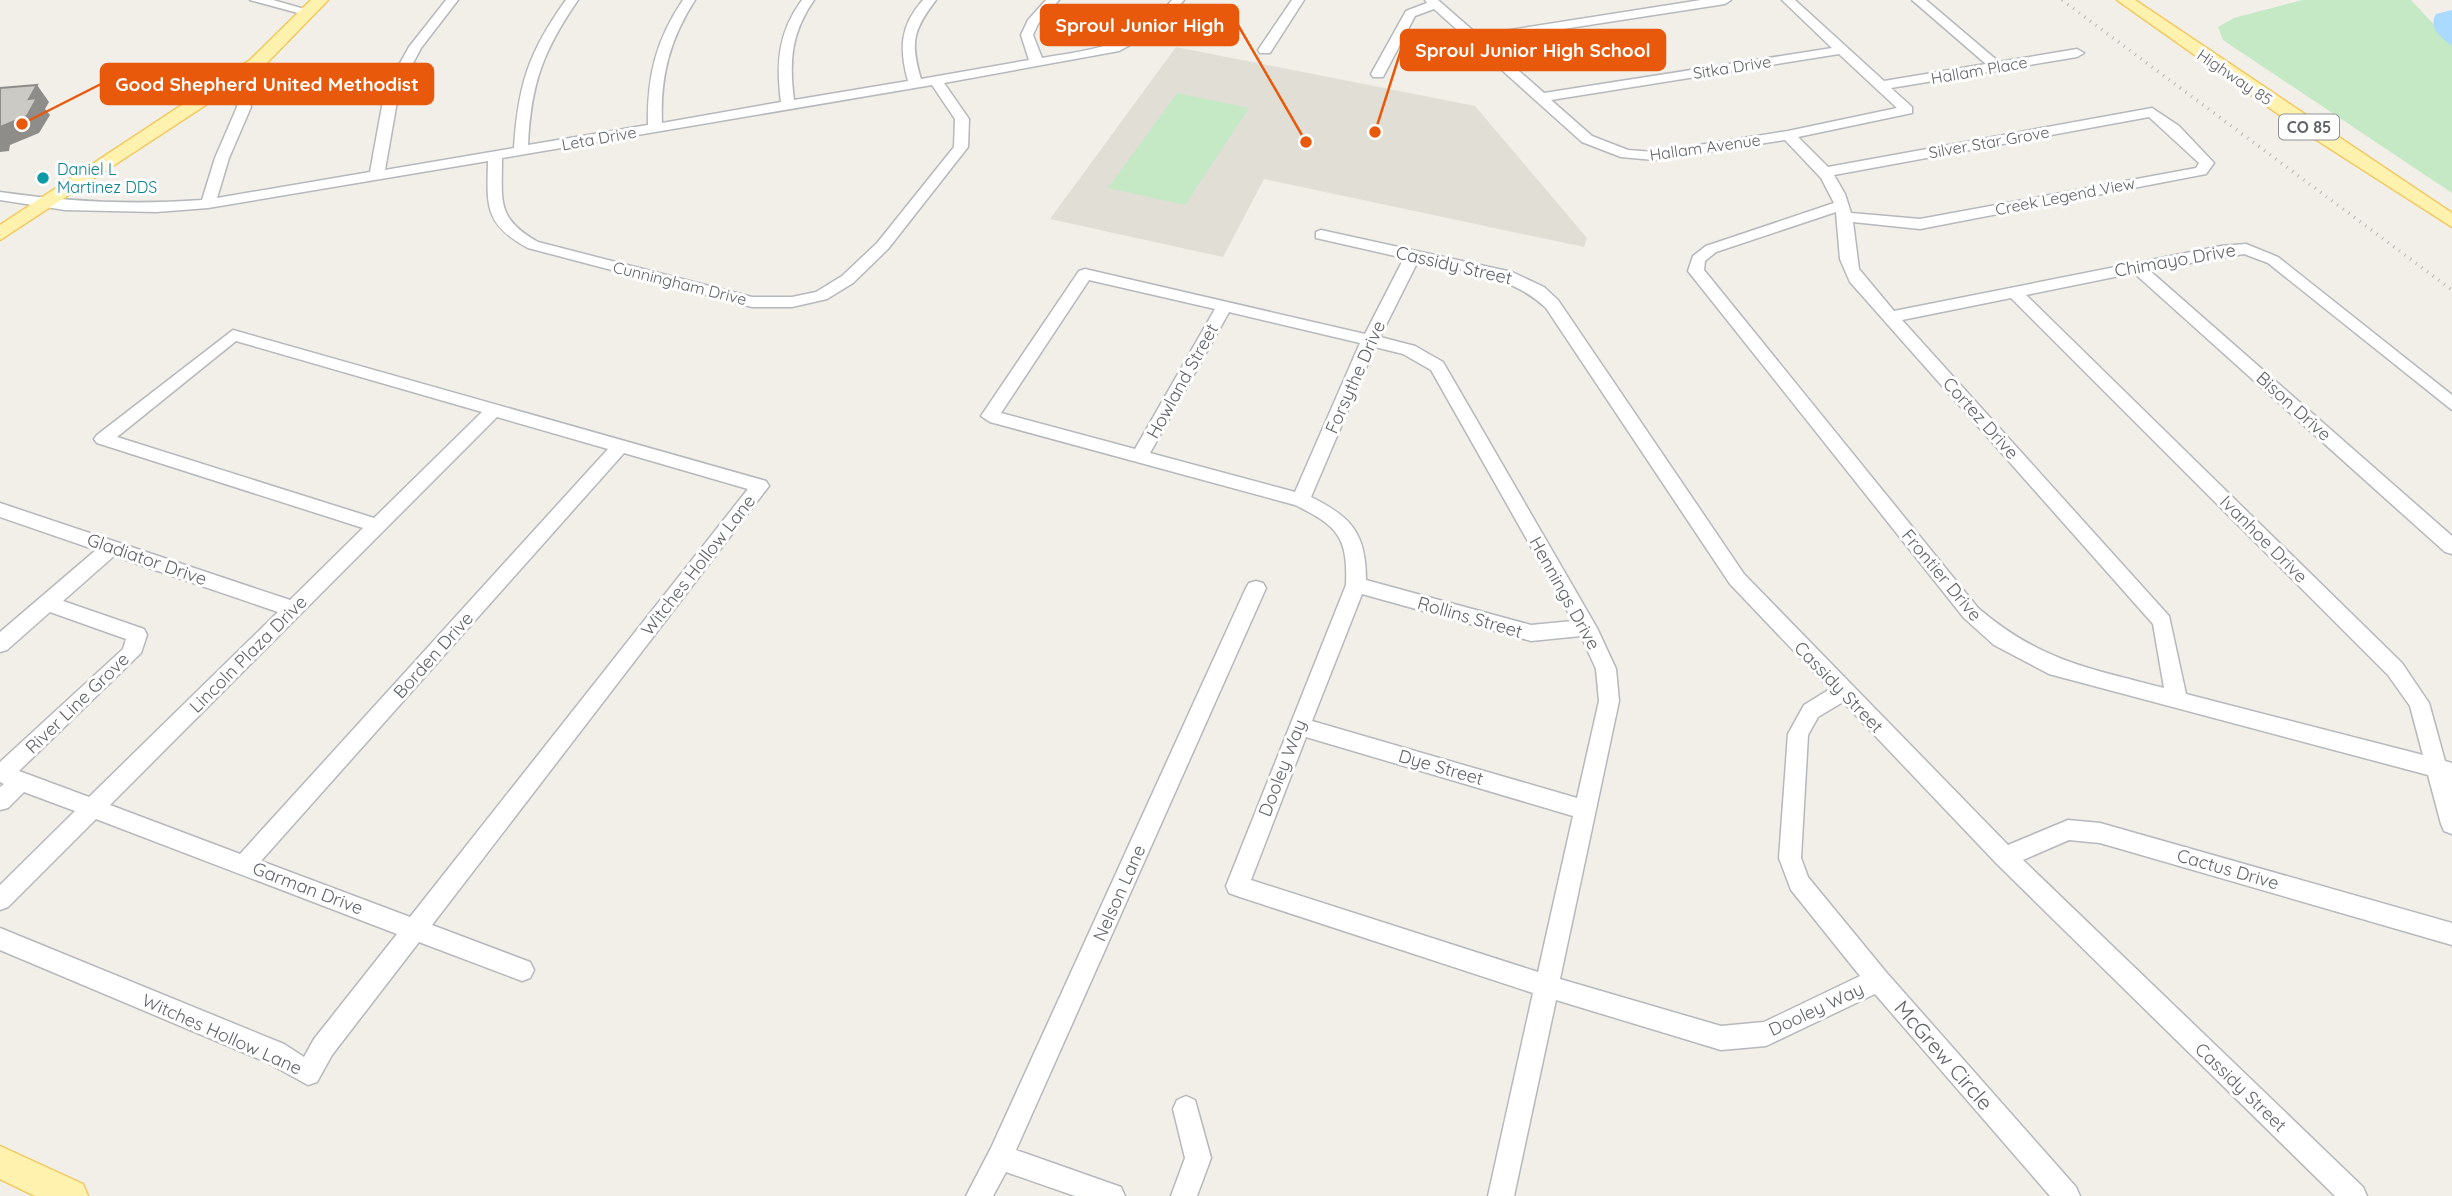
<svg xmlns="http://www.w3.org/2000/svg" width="2452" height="1196" viewBox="0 0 2452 1196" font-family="Quicksand,sans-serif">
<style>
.education{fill:#e1ded6}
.green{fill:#c5e8c5}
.water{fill:#aadaff}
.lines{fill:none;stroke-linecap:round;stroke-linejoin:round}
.minor-casing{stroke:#b5b8bc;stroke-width:3}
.major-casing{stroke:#f2c960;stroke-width:3}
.minor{fill:#fff;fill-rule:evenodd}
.major{fill:#fff2af;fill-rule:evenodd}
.rail{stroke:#b6b7b8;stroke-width:3.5;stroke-dasharray:1 6;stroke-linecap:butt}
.shaded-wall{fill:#8f8d8a}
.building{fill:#cccac5;stroke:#8f8d8a;stroke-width:2}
.culture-dot{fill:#0f9aa8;stroke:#fff;stroke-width:2.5}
.labels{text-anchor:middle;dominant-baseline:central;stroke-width:6;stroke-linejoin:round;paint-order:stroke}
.far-street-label{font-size:16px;fill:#5f6368;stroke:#fff}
.shield{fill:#fff;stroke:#8f9295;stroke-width:2}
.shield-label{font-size:16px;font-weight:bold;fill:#5f6368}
.far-culture-label{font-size:16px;fill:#0d838f;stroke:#fff;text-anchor:start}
.street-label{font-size:18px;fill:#5f6368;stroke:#fff}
.near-street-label{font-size:21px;fill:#5f6368;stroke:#fff}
.leader{fill:none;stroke:#e8590c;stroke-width:2.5}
.callout-dot{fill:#e8590c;stroke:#fff;stroke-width:2.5}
.callout{fill:#e8590c;stroke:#e8590c;stroke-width:2.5}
.callout-label{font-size:19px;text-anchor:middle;font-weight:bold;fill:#fff}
</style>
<rect width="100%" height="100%" fill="#f1efe8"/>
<path class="education" d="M1176,47l299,59 112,132 -3,9 -320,-68 -41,78 -173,-38z"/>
<path class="green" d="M2302,0h109l41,44v149l-229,-153 -5,-13 16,-9z
M1177,93l72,15 -64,97 -77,-17z"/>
<path class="water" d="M2452,10v36c-11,-9 -24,-18 -16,-32z"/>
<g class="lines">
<defs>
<path id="minor" d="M250,0h23l42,12 -6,4z
M446,0h12l-37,48 -22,42 -14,80 129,-22c4,-63 15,-97 52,-148h12c-35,51 -47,83 -50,145l120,-20c-1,-48 8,-85 35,-125h12c-25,39 -35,76 -33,123l119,-21c-5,-39 -3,-69 21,-102h12c-23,33 -25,61 -20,100l114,-19c-9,-33 -8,-55 15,-81h13c-23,30 -26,42 -15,79l108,-19 -8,-25 7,-15 18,-20h13l-21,24 -5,11 9,23c54,-9 93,-12 130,-58h12l-26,30 -39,21 -175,32 25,36 -1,28 -80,102 -35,34 -26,16 -35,8h-40l-224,-59c-44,-24 -41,-42 -40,-87l-280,47 -52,4 -91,-2 -65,-10v-8c68,10 133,13 202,8l13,-42 22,-51 -2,-9 -21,-6v-6l32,7 5,14 -22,51 -12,40 153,-26 15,-82 24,-43zM932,85l23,34 -1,28 -77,96 -35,33 -26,16 -24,5h-40l-214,-55c-42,-24 -36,-40 -36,-84z
M1292,0h12l-34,53h-10l-2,-3z
M1425,0h13l40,35 223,-35h30l-6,4 -240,37 59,52 288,-45 -50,-48h13l89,81 102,-17 -74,-64h14l73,62 78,-13 7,4 -7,4 -186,31 21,19v6l-114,24 30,30 324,-59 27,18 35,37 -8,11 -286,55 -67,-7 6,47 35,42 327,-65 25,-2 32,13 174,138v15l-184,-147 -24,-9 -95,16 303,266v18l-7,-2 -311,-279 -108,22 376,368 27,40 16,58 7,2v71l-8,-3 -3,-7 -13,-49 -379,-101 -55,-29 -30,-27 -276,-347 5,-15 13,-10 128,-43 -13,-25 -36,-38 -131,20 -33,-3 -39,-15 -148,-133 -19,7 -32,61h-10l-2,-3 35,-63 21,-8zM1839,54l58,54 -109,23 -134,21 -26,-2 -36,-14 -41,-36zM2149,117l50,46 -3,5 -276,51 -69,-6 -6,-19 -11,-19zM1836,212l4,47 10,23 303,342 11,64c-76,-20 -124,-27 -186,-80l-274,-338 1,-9 11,-9zM2011,298l377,377 22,31 13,49 -237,-61 -17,-78 -267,-296z
M1321,230l191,42 32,15 14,13 186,274 264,271 60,-25 32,3 352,100v22l-352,-102 -31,-3 -46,20 340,327 4,9h-32l-338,-332 -154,-162 -25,15 -10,18 -7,123 7,19 78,95 190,215 4,9h-30l-175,-202 -109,52 -45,4 -165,-50 -42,196h-26l45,-203 -296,-97 -8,-3 -3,-7 120,-301c2,-48 -8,-59 -51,-80l-305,-83 -9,-6 98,-145 6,-2 280,65 39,-76 -88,-20v-6zM1418,261c46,10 93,14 128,47l184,276 100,105 -26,16 -16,29 -9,124 12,32 69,86 -96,46 -43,4 -161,-47 59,-278 -3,-32 -19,-41 -154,-266 -28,-16 -35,-9zM1089,280l126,29 -80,140 -134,-36zM1229,312l131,31 -65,149 -145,-39zM1375,347l28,7 28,16 142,251 -42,4 -165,-45c0,-46 -14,-63 -55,-83zM1362,594l169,47 50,-5 15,33 3,32 -22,97 -265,-77zM1306,737l267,79 -35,156 -287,-92z
M233,330l533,151 3,5 -337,439 98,37 4,8 -4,8 -8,3 -103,-39 -87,113 -15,27 -9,3 -42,-23 -266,-112v-22l284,116 20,13 10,-18 83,-105 -301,-115 -88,88 -8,3v-25l75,-74 -51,-19 -16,16 -8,2v-23l4,-3 -4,-2v-20l123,-113 3,-10 -76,-27 -43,38 -7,2v-20l96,-82 -96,-33v-14l290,97 73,-72 -266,-85 -3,-4 3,-4zM236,341l246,71 -108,106 -257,-81zM497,417l111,32 -368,405 -130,-49zM624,453l124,36 -338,428 -149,-56zM114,556l164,56 -189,185 -70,-26 122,-118 6,-18 -3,-6 -81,-28z
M1256,581l7,2 3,5 -250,562 105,37 4,9h-50l-69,-24 -13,24h-27l25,-48 255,-560 3,-5z
M1186,1096l9,4 16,58 -14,38h-26l14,-38 -12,-49 4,-9z"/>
<path id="major" d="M311,0h17l-66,68 -262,172v-15l250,-165z
M2117,0h18l317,213v14l-154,-99z
M0,1146l83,38 5,12h-53l-35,-17z"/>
</defs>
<use href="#minor" class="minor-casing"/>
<use href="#major" class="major-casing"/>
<use href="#minor" class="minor"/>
<use href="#major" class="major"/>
<path class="rail" d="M2062,0l390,290"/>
</g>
<path class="shaded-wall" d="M37,85l12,17 -4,7 5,6 -11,18 -29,12 -1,6 -9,1v-25l29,-28z"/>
<path class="building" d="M37,85l-8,14 8,-1 -10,18 -27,11v-39z"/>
<circle class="culture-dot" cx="43" cy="178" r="7"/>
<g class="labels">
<g class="far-street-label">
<text transform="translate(1732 67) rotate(-9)">Sitka Drive</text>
<text transform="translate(1979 70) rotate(-10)">Hallam Place</text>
<text transform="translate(2235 77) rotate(34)">Highway 85</text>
<text transform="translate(599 138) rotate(-10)">Leta Drive</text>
<text transform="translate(1989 142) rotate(-10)">Silver Star Grove</text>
<text transform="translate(1705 147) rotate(-8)">Hallam Avenue</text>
<text transform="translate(2065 196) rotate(-11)">Creek Legend View</text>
<text transform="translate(680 283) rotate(14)">Cunningham Drive</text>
</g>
<rect class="shield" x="2279" y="114.5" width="60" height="25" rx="5"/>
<g class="shield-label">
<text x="2309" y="127">CO 85</text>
</g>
<g class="far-culture-label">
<text x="57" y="169">Daniel L<tspan x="57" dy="18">Martinez DDS</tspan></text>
</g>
<g class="street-label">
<text transform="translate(2175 260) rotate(-10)">Chimayo Drive</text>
<text transform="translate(1454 265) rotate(13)">Cassidy Street</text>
<text transform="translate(1355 377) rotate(-66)">Forsythe Drive</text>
<text transform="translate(1182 381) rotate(-61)">Howland Street</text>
<text transform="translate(2294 406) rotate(42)">Bison Drive</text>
<text transform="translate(1981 418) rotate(48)">Cortez Drive</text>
<text transform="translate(2264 539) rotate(45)">Ivanhoe Drive</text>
<text transform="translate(147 559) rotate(19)">Gladiator Drive</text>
<text transform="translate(698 565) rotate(-52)">Witches Hollow Lane</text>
<text transform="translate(1942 575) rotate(50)">Frontier Drive</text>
<text transform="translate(1565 593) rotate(61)">Hennings Drive</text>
<text transform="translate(1470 617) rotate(16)">Rollins Street</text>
<text transform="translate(248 654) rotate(-45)">Lincoln Plaza Drive</text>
<text transform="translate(433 655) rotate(-48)">Borden Drive</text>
<text transform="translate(1839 687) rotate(46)">Cassidy Street</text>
<text transform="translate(77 703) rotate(-44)">River Line Grove</text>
<text transform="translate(1441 767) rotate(16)">Dye Street</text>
<text transform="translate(1282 768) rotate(-69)">Dooley Way</text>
<text transform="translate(2228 869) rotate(16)">Cactus Drive</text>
<text transform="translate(308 888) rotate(21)">Garman Drive</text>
<text transform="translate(1119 893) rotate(-66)">Nelson Lane</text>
<text transform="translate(1816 1009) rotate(-25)">Dooley Way</text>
<text transform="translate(222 1034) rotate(24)">Witches Hollow Lane</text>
<text transform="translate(2241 1087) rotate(44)">Cassidy Street</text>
</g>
<g class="near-street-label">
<text transform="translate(1944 1055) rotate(49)">McGrew Circle</text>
</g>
</g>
<path class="leader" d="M1306 142L1238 25M1375 132L1401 50M22 124L101 84"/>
<g class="callout-dot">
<circle cx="1306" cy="142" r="7"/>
<circle cx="1375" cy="132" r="7"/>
<circle cx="22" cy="124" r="7"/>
</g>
<g class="callout">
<rect x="1041" y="5" width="197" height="40" rx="7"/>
<rect x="1401" y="30" width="264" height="40" rx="7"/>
<rect x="101" y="64" width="332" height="40" rx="7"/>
</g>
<g class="callout-label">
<text x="1140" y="32">Sproul Junior High</text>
<text x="1533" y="57">Sproul Junior High School</text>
<text x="267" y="91">Good Shepherd United Methodist</text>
</g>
</svg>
